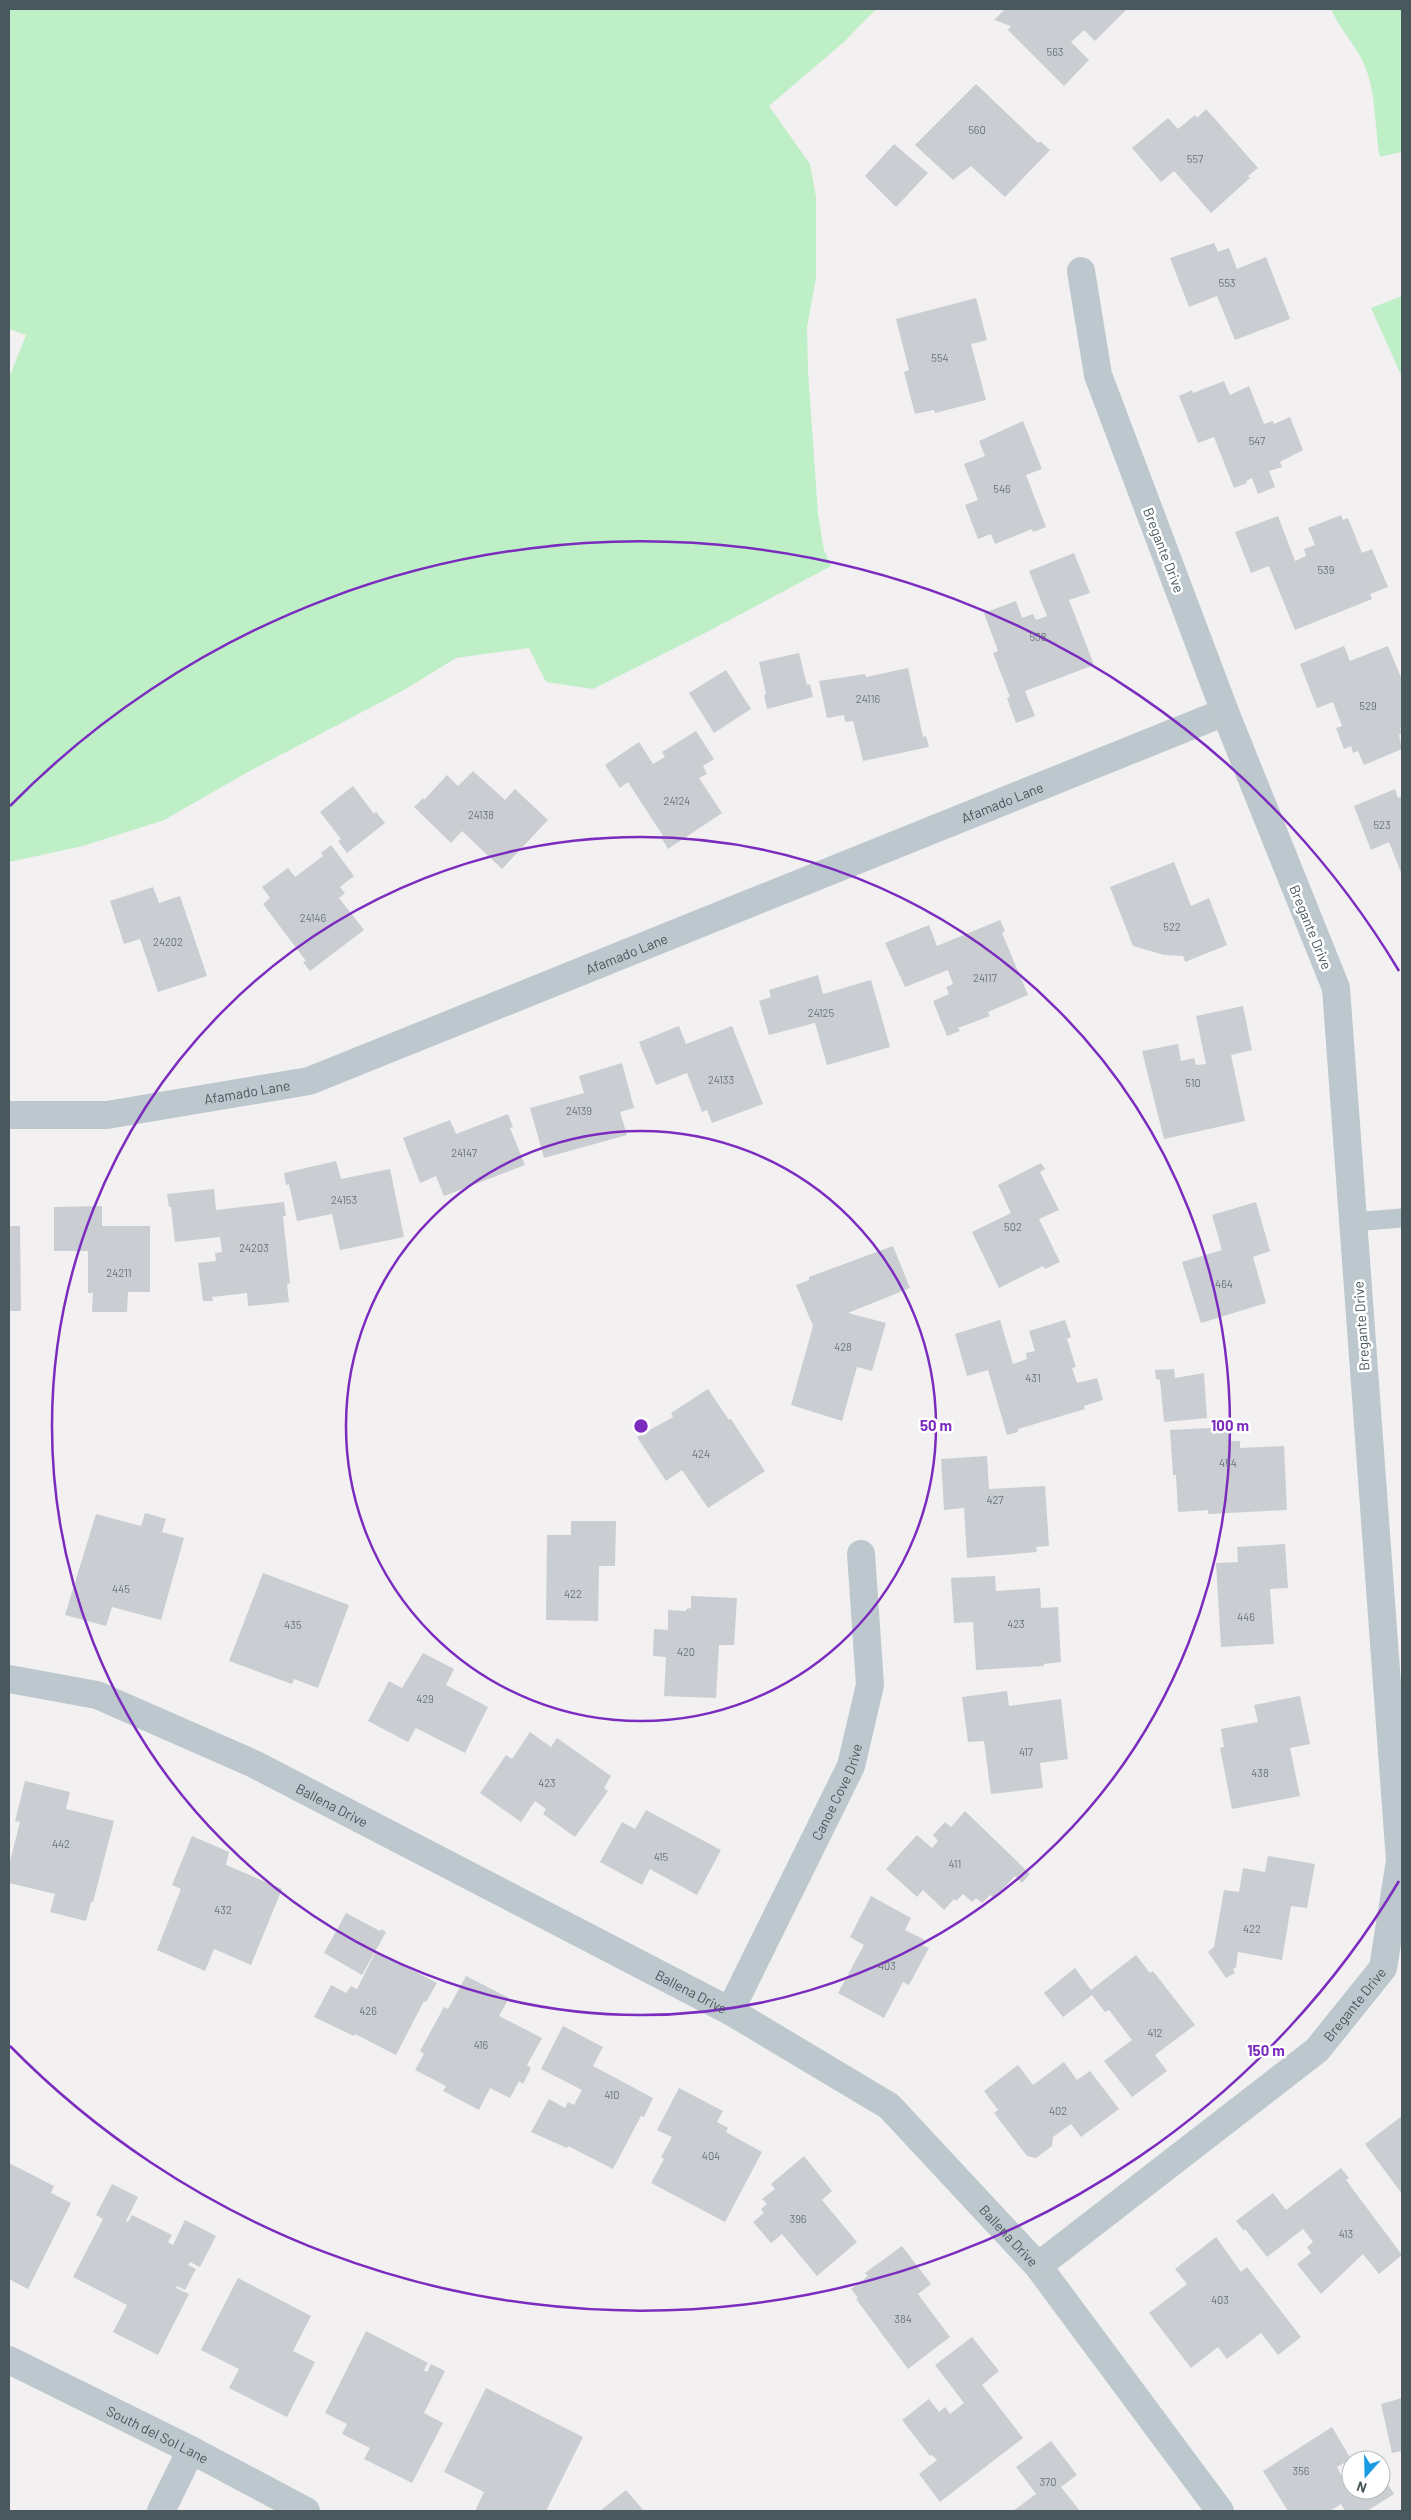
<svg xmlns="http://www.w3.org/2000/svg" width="1411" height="2520" viewBox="0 0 1411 2520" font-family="Barlow,sans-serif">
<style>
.green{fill:#bfefc7}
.building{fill:#caced2}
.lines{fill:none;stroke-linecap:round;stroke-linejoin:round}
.service{stroke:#bcc8cd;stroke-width:19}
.minor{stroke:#bcc8cd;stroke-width:28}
.ring{fill:none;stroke:#7b2cbf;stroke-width:2.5}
.labels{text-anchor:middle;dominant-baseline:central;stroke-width:5;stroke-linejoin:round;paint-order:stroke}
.number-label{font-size:11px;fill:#68767a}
.street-label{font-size:14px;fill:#48585d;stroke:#fff}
.centre{fill:#7b2cbf;stroke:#fff;stroke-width:2.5}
.ring-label{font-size:15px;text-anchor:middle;font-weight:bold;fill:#7b2cbf;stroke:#fff;stroke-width:5;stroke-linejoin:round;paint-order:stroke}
</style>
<rect width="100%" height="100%" fill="#f2f0f0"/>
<path class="green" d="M9,9h867l-31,32 -76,65 41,58 6,33v81l-9,49 1,44 10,143 6,36 7,16 -126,67 -112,56 -47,-7 -17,-34 -73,10 -52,32 -156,82 -84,48 -81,26 -74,16v-484l17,-43 -17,-6z
M1331,9h71v143l-22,5c-6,-31 -3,-66 -17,-95 -9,-19 -24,-34 -32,-53z
M1402,296v81l-31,-69z"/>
<path class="building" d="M1005,9h122l-32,32 -11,-11 -13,12 18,18 -25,26 -56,-56 3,-4 -17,-6z
M976,84l62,59 2,-2 10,9 -45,47 -34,-31 -18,14 -38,-35z
M1206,109l52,59 -10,8 2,2 -39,35 -37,-42 -13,11 -29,-34 36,-30 10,11 17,-14 2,3z
M894,144l34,29 -32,34 -31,-31z
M1214,243l4,9 11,-4 8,21 29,-12 24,62 -55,21 -18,-44 -28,11 -19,-49z
M976,298l11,42 -16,4 15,56 -51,13 -1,-3 -19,4 -11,-42 5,-2 -13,-51z
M1224,381l6,14 19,-9 15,38 9,-3 1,3 16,-7 13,33 -23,12 2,5 -13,4 6,16 -17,7 -6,-16 -6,3 1,2 -13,5 -20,-51 -16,6 -19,-47 13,-6 1,3z
M1023,421l19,48 -16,6 20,52 -13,5 -1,-3 -37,15 -4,-10 -13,5 -13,-34 13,-5 -14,-36 21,-8 -6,-15z
M1341,515l2,5 5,-2 14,35 10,-4 16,38 -18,7 2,5 -77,31 -26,-64 -18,7 -16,-41 43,-16 17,45 11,-5 -2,-7 11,-4 -7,-17z
M1074,553l16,40 -21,7 25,65 -69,26 10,25 -19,7 -9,-25 3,-1 -17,-44 5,-2 -14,-38 32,-12 6,17 11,-4 3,6 11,-4 -18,-45z
M1344,646l6,15 38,-15 14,34v48l-2,1 2,4 -3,2 3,14 -38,16 -6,-14 -5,2 -2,-7 -7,3 -8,-21 6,-2 -9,-24 -16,6 -17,-44z
M799,653l8,32 3,-1 3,13 -46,12 -3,-14 2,-1 -7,-32z
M908,668l15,69 3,-1 3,11 -66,14 -10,-40 -8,1 -1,-7 -17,3 -8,-37 46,-7 1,3z
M726,670l25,39 -37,24 -25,-40z
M696,731l18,28 -11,7 4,8 -8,4 23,35 -54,36 -7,-12 2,-1 -35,-54 -8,6 -15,-23 34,-23 14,22 12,-7 -3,-5z
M473,771l32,29 10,-11 33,31 -46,49 -40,-38 -11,12 -37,-36 9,-9 1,2 23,-25 11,11z
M353,786l21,28 2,-2 9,11 -38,30 -9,-12 3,-2 -21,-27z
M1395,789l3,9 4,-2v79l-13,-33 -18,8 -17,-44z
M331,845l23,31 -14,11 5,6 -6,5 25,32 -54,41 -7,-9 3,-1 -43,-57 7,-6 -8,-11 26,-19 7,9 28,-21 -2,-3z
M1174,862l17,44 18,-8 18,47 -42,17 -2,-6 -19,-1 -31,-9 -23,-59z
M153,887l6,16 21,-7 27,80 -49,16 -18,-53 -16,5 -14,-43z
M1000,920l5,11 -3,2 26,62 -40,17 2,4 -32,12 2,3 -13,5 -14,-35 16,-7 -3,-7 7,-3 -5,-14 -43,17 -20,-44 44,-18 8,21z
M818,975l5,19 48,-14 19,67 -63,18 -12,-42 -46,12 -10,-34 12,-4 -2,-7z
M1243,1006l9,44 -21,5 14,66 -81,18 -22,-88 36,-7 3,17 13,-3 2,7 10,-1 -10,-48z
M679,1026l7,18 46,-18 31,78 -51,19 -5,-13 -5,2 -15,-39 -31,12 -17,-43z
M622,1063l12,45 -14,4 7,23 -83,23 -14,-50 54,-15 -5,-17z
M508,1114l5,13 -3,1 15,37 -81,31 -8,-20 -16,7 -17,-45 47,-18 6,14z
M336,1161l5,18 49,-10 14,68 -64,13 -8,-36 -35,7 -8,-37 -3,1 -2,-12z
M1041,1163l4,6 -5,3 19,38 -20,9 21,43 -15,7 -2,-3 -44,22 -27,-56 39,-19 -13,-28z
M214,1189l2,21 68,-8 2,14h-3l7,67 -3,1 2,18 -41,4 -1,-13 -35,4 1,4h-10l-5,-38 18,-2 -1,-8 7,-1 -2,-15 -45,5 -4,-35h-2l-2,-13z
M1256,1202l14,49 -17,6 13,46 -65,20 -19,-61 40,-12 -10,-35z
M102,1206v20h48v66h-22l-1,20h-35l1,-19h-5v-42h-34v-44z
M9,1226h11l1,85h-12z
M893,1246l17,42 -62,25 38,10 -14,48 -15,-4 -15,54 -51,-16 22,-79 -17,-41 13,-5v-3z
M1000,1320l13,44 14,-5 -1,-6 9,-2 -6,-20 36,-11 6,17 -4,2 9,28 -4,1 5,15 20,-5 6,22 -19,6 1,3 -67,20v3l-11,3 -19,-65 -21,6 -12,-42z
M1174,1369l1,9 29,-5 3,45 -43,4 -4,-42 -4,-1 -1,-9z
M708,1389l21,31 2,-1 34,52 -57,37 -26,-38 -16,11 -29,-44 36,-20 -2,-4z
M1229,1427l1,14h10v7l44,-2 3,64 -79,4v-4l-30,2 -2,-37h-3l-3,-45z
M987,1456l2,33 56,-3 4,60 -13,1 1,5 -70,6 -3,-50 -20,2 -3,-51z
M145,1513l21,6 -4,13 22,6 -23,82 -49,-13 -6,19 -41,-11 31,-101 45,12z
M571,1521h45l-1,45h-16l-1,55 -52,-1 1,-85h24z
M1285,1544l3,44 -18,1 4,55 -53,3 -5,-84 22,-1 -1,-15z
M263,1573l86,32 -31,83 -24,-9 -2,5 -63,-23z
M995,1576l1,15 44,-3 1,20 17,-1 3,55 -17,2v2l-68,4 -3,-48 -19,1 -3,-45z
M691,1596l46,2 -3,47h-15l-3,53 -52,-2 2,-39 -13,-1 1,-27 14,1v-20l18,1v-2l5,-1z
M423,1653l31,16 -8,16 42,22 -23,46 -49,-25 -8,14 -40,-21 21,-40 13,7z
M1007,1691l2,15 52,-7 7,60 -28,4 3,25 -52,6 -7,-53 -16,1 -6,-45z
M1300,1696l10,48 -20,4 10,48 -68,13 -12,-61 4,-1 -3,-18 37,-7 -4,-17z
M530,1732l21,15 6,-9 54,38 -7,12 4,3 -33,46 -32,-23 3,-5 -11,-8 -14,21 -41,-29 26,-38 6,4z
M25,1781l45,11 -4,17 48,12 -21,81h-2l-5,19 -36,-9 5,-18 -46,-11v-18l11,-43 -5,-1z
M646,1810l75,40 -24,45 -47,-26 -8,16 -42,-23 22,-40 13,7z
M965,1811l65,63 -8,9 -7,-7 -21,22 -4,-3 -8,8 -6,-5 -4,4 -9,-8 -7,7 -2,-2 -10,11 -21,-20 -6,7 -31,-28 31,-34 15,13 6,-7 -5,-6 12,-13 6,5z
M192,1836l37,16 -3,13 56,24 -31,76 -37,-16 -9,22 -48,-21 24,-61 -9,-4z
M1268,1856l47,8 -8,44 -16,-2 -9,54 -44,-8 -2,15 -3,2 2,4 -9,5 -18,-26 6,-5 10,-57 15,2 4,-24 22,4z
M871,1896l40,22 -6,12 20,10 -3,5 7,3 -20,37 -6,-3 -19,36 -46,-25 26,-48 -14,-8z
M346,1913l34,18 1,-2 5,3 -24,43 -38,-22z
M376,1951l61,32 -11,19 -2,-1 -28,54 -41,-21 -1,2 -40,-19 17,-32 15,8 5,-7 6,3z
M1136,1955l14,18 3,-2 42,54 -40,30 12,16 -35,26 -28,-36 28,-21 -23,-30 -4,2 -13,-17 -29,22 -19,-24 31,-25 16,22z
M466,1976l43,22 -10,18 43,22 -15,27 4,3 -8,16 -4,-3 -9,17 -20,-10 -11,22 -36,-19 3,-5 -31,-16 9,-16 -4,-3 24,-44 4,2z
M563,2026l40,21 -10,19 60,32 -9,19 -3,-1 -28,53 -45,-23 -1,2 -36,-16 18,-33 16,9 3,-6 6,3 8,-15 -41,-21z
M1064,2062l13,18 13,-9 29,38 -38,28 -10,-13 -18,13 -1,9 -16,12 -9,-2 -33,-43 4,-3 -14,-19 34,-26 15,20z
M679,2088l44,23 -6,11 11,6 -2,4 36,20 -37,70 -74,-39 13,-24 -3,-2 11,-20 -15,-7z
M1402,2116v78l-37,-50z
M804,2156l28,35 -10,9 35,42 -40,34 -35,-42 -11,9 -18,-21 11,-9 -3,-4 6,-5 -5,-5 13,-10 -4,-5z
M9,2163l45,23 -3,7 20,10 -43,86 -19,-10z
M1341,2168l8,10 -3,2 56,75 -23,19 -16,-20 -42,40 -24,-30 14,-11 -4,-6 6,-5 -10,-13 -36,28 -22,-28 -1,2 -8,-10 37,-28 13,17z
M112,2184l26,13 -12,24 2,1 4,-7 40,20 -4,7 5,3 12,-25 31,16 -16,31 -10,-5 -2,3 8,4 -11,21 -8,-4 -1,2 13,6 -31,61 -45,-23 14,-27 -54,-28 30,-58 -7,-4z
M1216,2237l25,35 6,-5 54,70 -23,18 -17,-22 -34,26 -9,-12 -27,21 -42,-55 38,-29 -12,-15z
M902,2246l29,38 -13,10 32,43 -42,32 -52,-70 2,-1 -7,-9 17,-13 -3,-3z
M238,2278l73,38 -18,35 22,11 -28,55 -58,-29 10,-19 -38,-19z
M366,2331l62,32 -4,7 3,2 4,-8 14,7 -21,42 19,10 -31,60 -48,-24 6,-11 -28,-14 5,-10 -22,-11z
M972,2337l27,34 -17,14 41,53 -83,64 -21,-28 18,-14 -5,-5 -2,1 -28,-36 27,-21 10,13 6,-5 5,7 14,-11 -29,-38z
M486,2388l97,49 -37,74h-71l9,-19 -40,-20z
M1402,2398v53l-10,2 -11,-49z
M1332,2427l19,32 -14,8 4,8 10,-6v21h30v-17l13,21 -27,17h-22l-4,-7 -11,7h-42l-25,-40z
M1051,2441l26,34 -16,12 19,24h-67l23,-17 -20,-27z
M626,2490l18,21h-44z"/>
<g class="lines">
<path class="service" d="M1353,1222l49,-4"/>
<g class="minor">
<path id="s1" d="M9,1115h98l202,-34 916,-369"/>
<path id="s2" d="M9,1679l88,16 157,69 476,247 159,95 149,160 182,245"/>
<path id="s3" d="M730,2011l121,-245 19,-81 -9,-131"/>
<path id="s4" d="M1038,2266l279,-216 66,-82 17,-107 -64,-873 -111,-276 -127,-337 -17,-104"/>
<path id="s5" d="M9,2360l182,90 115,61"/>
<path d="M161,2511l30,-61"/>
</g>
</g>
<g class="ring">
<circle cx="641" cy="1426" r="295"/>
<circle cx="641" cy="1426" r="589"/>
<path d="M1399 1881A884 884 0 0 1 10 2046M10 806A884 884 0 0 1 1399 971"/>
</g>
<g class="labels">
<g class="number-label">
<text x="1055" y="51">563</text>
<text x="977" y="129">560</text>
<text x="1195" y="158">557</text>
<text x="1227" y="282">553</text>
<text x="940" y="357">554</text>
<text x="1257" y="440">547</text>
<text x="1002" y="488">546</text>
<text x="1326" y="569">539</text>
<text x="1038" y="636">538</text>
<text x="868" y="698">24116</text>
<text x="1368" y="705">529</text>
<text x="677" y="800">24124</text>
<text x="481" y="814">24138</text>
<text x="1382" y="824">523</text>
<text x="313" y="917">24146</text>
<text x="1172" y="926">522</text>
<text x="168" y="941">24202</text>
<text x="985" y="977">24117</text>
<text x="821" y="1012">24125</text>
<text x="721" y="1079">24133</text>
<text x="1193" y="1082">510</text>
<text x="579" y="1110">24139</text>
<text x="464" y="1152">24147</text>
<text x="344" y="1199">24153</text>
<text x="1013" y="1226">502</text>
<text x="254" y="1247">24203</text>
<text x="119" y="1272">24211</text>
<text x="1224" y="1283">464</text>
<text x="843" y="1346">428</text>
<text x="1033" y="1377">431</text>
<text x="701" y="1453">424</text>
<text x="1228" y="1462">454</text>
<text x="995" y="1499">427</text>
<text x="121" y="1588">445</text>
<text x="573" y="1593">422</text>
<text x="1246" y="1616">446</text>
<text x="1016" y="1623">423</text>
<text x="293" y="1624">435</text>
<text x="686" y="1651">420</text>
<text x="425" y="1698">429</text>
<text x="1026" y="1751">417</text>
<text x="1260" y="1772">438</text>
<text x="547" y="1782">423</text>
<text x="61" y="1843">442</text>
<text x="661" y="1856">415</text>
<text x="955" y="1863">411</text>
<text x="223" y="1909">432</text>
<text x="1252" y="1928">422</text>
<text x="887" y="1965">403</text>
<text x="368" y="2010">426</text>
<text x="1155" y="2032">412</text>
<text x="481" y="2044">416</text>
<text x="612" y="2094">410</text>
<text x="1058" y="2110">402</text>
<text x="711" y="2155">404</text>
<text x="798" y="2218">396</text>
<text x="1346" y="2233">413</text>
<text x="1220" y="2299">403</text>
<text x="903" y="2318">384</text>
<text x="1301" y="2470">356</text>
<text x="1048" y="2481">370</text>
</g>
<g class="street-label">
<text transform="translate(1164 550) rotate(69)">Bregante Drive</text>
<text stroke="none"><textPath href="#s1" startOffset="1050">Afamado Lane</textPath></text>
<text transform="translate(1311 927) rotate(68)">Bregante Drive</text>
<text stroke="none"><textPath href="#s1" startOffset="645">Afamado Lane</textPath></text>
<text stroke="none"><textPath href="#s1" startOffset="240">Afamado Lane</textPath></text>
<text transform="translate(1361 1326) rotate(-94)">Bregante Drive</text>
<text stroke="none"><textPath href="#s3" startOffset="244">Canoe Cove Drive</textPath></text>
<text stroke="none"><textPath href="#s2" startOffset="349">Ballena Drive</textPath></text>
<text stroke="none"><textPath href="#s2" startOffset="754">Ballena Drive</textPath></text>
<text stroke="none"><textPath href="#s4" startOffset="412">Bregante Drive</textPath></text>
<text stroke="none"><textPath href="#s2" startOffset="1159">Ballena Drive</textPath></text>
<text stroke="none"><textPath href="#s5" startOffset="166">South del Sol Lane</textPath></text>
</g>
</g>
<circle cx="641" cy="1426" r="8" class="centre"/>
<g class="ring-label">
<text x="936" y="1431">50 m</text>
<text x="1230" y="1431">100 m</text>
<text x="1266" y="2056">150 m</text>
</g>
<rect width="1411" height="2520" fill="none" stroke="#48585d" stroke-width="20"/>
<g transform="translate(1366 2475) rotate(200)"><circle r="24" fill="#ffffff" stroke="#b6bcbe"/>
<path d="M0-4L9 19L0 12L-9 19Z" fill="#1a9ce2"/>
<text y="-8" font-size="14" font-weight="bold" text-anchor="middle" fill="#48585d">N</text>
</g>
</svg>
